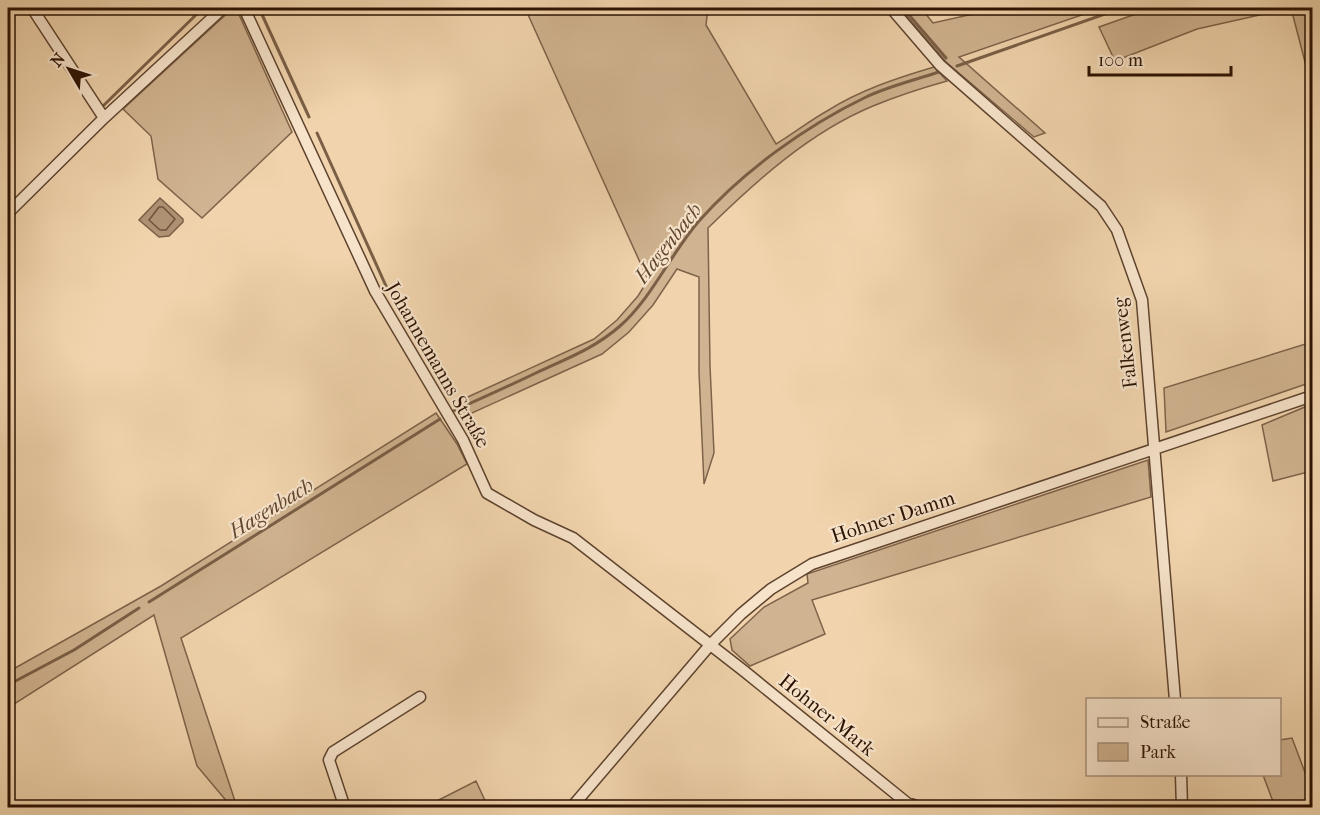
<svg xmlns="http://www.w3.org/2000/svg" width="1320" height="815" viewBox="0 0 1320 815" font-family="'IM FELL French Canon',serif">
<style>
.green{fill:#d0b390;stroke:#7e634a;stroke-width:1.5}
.water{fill:#ae9273;stroke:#7a5f46;stroke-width:1.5}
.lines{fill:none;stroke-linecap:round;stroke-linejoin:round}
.shore{stroke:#6e523b;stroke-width:1.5}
.stream{stroke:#7a5f46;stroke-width:3}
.minor-casing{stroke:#5e432e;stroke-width:13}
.minor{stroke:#f6e3ca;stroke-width:10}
.labels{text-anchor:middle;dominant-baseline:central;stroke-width:4.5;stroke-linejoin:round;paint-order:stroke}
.street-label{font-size:20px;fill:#2d1303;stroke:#f6e3ca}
.water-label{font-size:21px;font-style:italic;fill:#614630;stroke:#f6e3ca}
</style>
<rect width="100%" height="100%" fill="#f1d4ad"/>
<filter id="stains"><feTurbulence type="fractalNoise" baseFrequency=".00333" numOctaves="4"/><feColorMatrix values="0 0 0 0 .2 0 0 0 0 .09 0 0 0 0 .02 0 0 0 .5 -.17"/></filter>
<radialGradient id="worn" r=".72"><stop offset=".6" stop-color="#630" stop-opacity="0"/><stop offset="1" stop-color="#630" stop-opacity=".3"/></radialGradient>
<path class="green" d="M233,8h3l56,124 -90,86 -44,-39 -7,-43 -28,-27z
M525,8h183l-2,17 70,119c17,-10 33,-23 51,-33 33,-21 70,-33 107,-44l13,14c-25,7 -50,15 -74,25 -63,26 -117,75 -165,122l2,138 4,87 -10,31 -5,-112v-95l-22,-8 -24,36 -24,27 -27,22 -141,64 -2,-17 135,-62 23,-19 21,-24 10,-16z
M900,8h21l12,15 67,-15h102l-143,49 86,76 -11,4 -88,-75z
M1153,8h153l6,25v56l-21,-81 -94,21 -82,32 -16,-34z
M1312,342v40l-146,50 -2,-44z
M1312,404v67l-39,10 -11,-56z
M436,413l21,31 10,20 -286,174 54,163 -6,3 -32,-38 -43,-151 -146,93v-36l153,-86z
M1148,460l3,37 -339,103 13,34 -75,32 -18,-16 -2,-11 34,-32 44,-24 -1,-9z
M1292,738l20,53v16h-37l-12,-32 17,-1v-34z
M476,781l12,26h-63z"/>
<path class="water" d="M160,198l23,21v3l-14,14 -10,1 -20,-17z"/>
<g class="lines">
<path class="shore" d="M159,207h4l12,12 -9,11h-6l-11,-10z"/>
<path class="stream" d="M259,8l50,109
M903,8l43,50
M957,66l165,-58
M103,106l100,-98
M317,133l69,153 62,105
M451,412c29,-13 58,-26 87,-40 30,-14 57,-24 82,-46 32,-28 51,-73 79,-105 44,-50 107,-95 167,-124 23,-11 49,-17 73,-25
M149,602l291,-183
M8,685l66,-35 65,-42"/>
<defs>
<path id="minor" d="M32,8l72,110
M244,8l131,283 88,149 24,53 47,27 39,18 171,133 163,132 15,5
M891,8l49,57 161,141 16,24 25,70 33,400
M8,213l96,-95 119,-110
M1181,774l1,34
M345,808l-16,-48 4,-8 87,-55
M571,808l139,-163 31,-31 30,-25 41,-25 500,-168"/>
</defs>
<use href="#minor" class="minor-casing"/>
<use href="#minor" class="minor"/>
</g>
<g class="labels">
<g class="street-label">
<text transform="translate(1125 343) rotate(-97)">Falkenweg</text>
<text transform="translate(438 365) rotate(60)">Johannemanns Straße</text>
<text transform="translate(893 517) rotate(-18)">Hohner Damm</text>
<text transform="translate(827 715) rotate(39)">Hohner Mark</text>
</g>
<g class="water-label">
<text transform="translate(668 243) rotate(-52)">Hagenbach</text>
<text transform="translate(271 508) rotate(-32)">Hagenbach</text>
</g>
</g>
<rect width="1320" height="815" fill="none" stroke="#f1d4ad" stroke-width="30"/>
<rect x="9" y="9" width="1302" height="797" fill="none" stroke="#2d1303" stroke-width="3"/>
<rect x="15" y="15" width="1290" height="785" fill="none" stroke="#2d1303" stroke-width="1.5"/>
<rect x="1086" y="698" width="195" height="78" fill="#f6e3ca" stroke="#a6907a" stroke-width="1.5"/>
<rect x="1098" y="718" width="30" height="9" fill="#f6e3ca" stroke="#a6907a" stroke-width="1.5"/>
<text x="1140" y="728" font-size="18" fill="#2d1303">Straße</text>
<rect x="1098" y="743" width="30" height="18" fill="#d0b390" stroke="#a6907a" stroke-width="1.5"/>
<text x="1140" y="758" font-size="18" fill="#2d1303">Park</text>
<g transform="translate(69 69) rotate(309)" stroke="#f6e3ca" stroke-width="4.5" paint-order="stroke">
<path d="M0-4.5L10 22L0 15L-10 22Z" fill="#2d1303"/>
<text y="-9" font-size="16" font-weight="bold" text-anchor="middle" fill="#2d1303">N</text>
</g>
<path d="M1089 66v9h142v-9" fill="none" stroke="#2d1303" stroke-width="3"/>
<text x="1098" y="66" font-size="18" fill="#2d1303" stroke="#f6e3ca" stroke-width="4.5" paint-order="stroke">100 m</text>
<rect width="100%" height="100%" filter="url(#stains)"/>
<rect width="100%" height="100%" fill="url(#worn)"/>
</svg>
